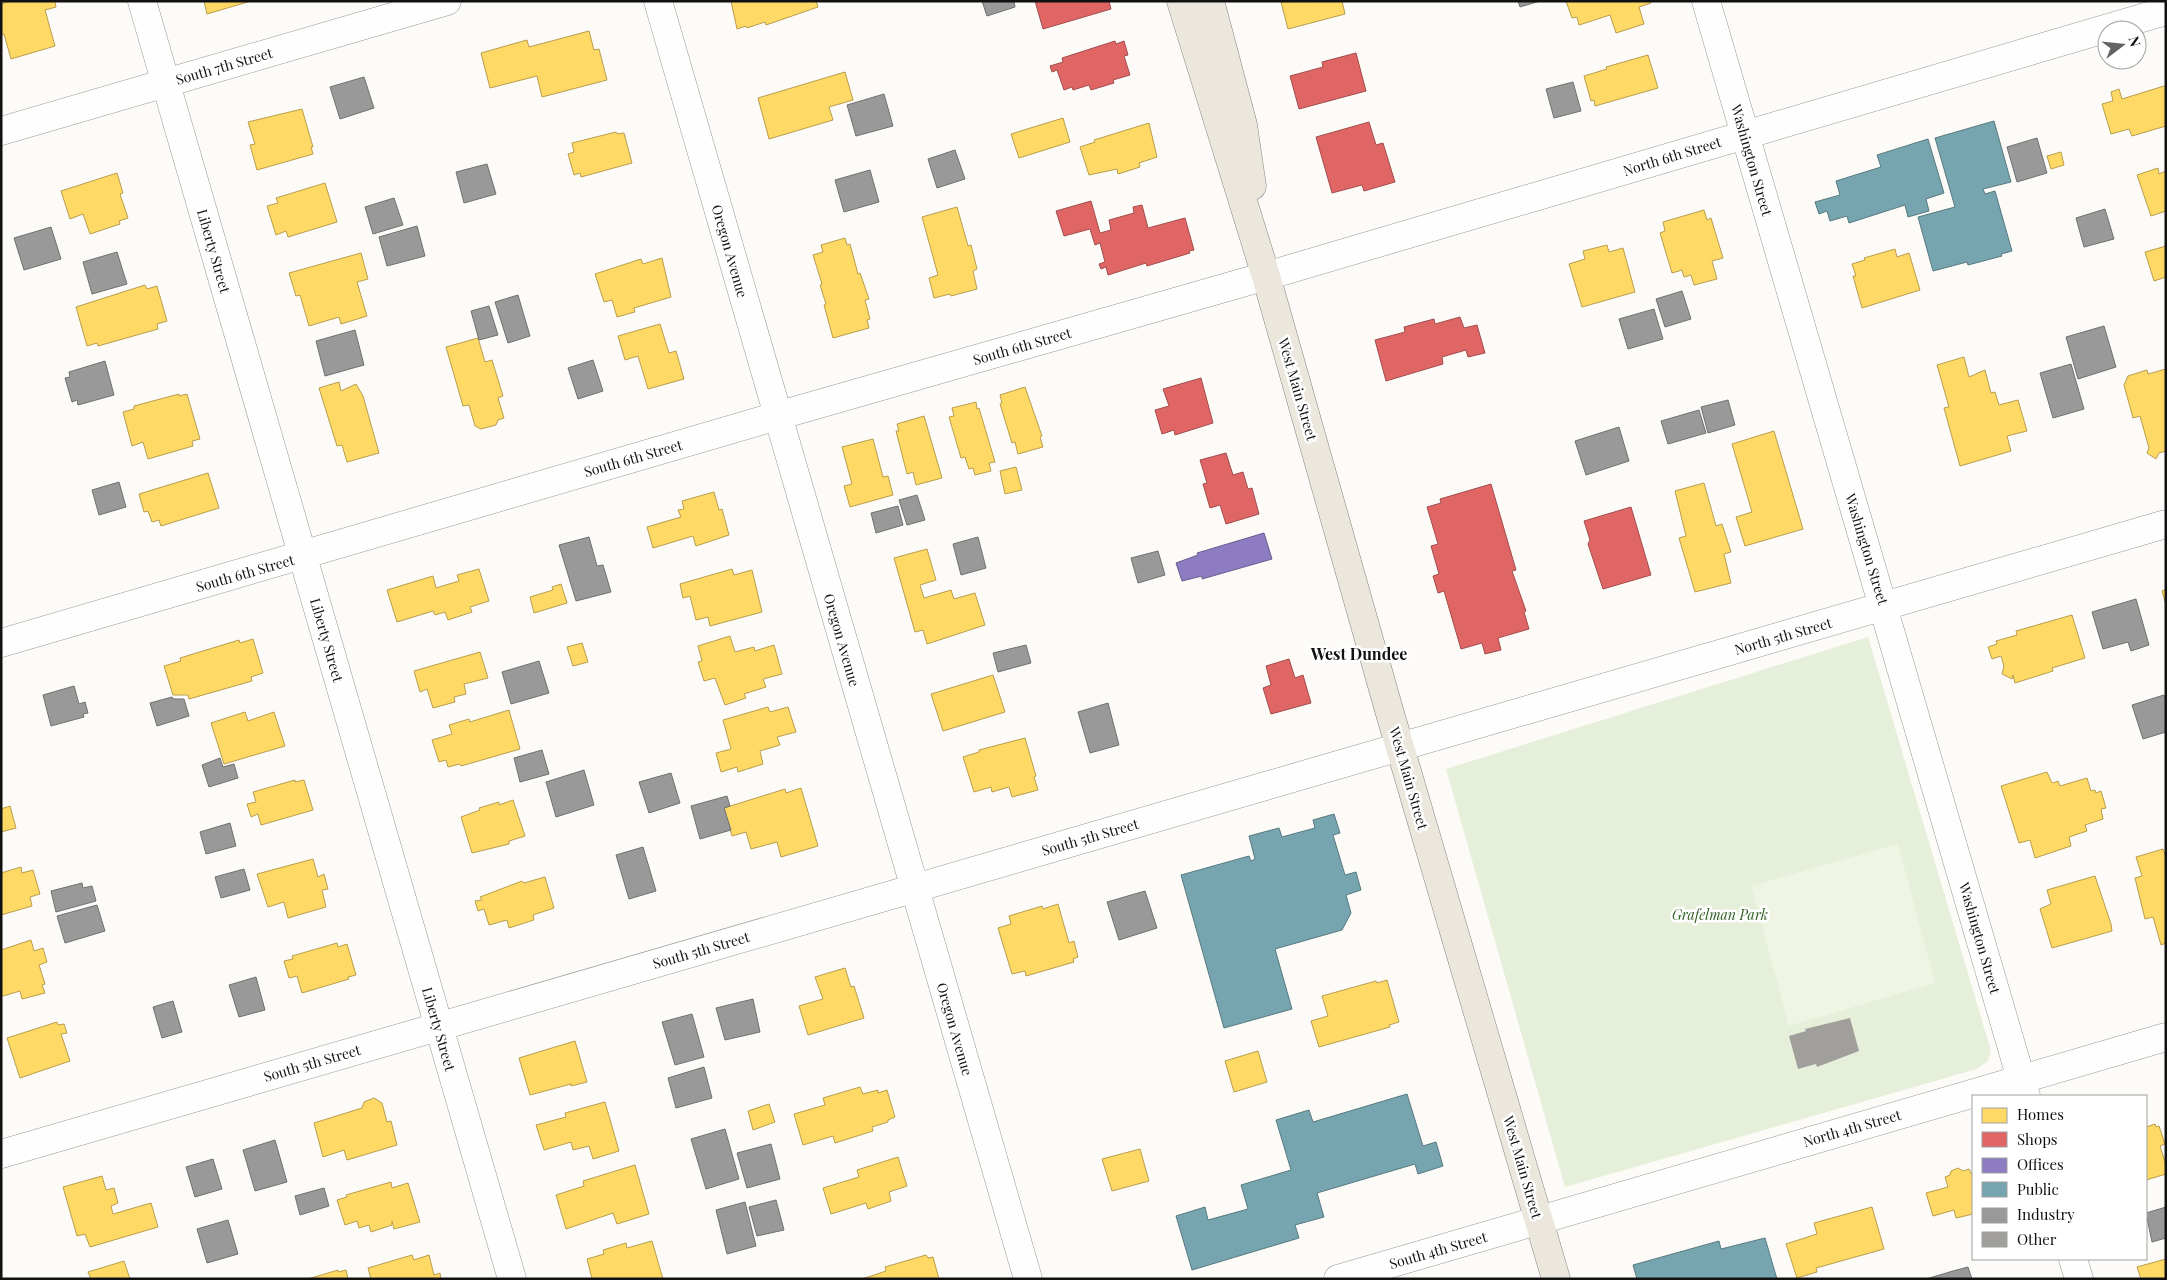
<svg xmlns="http://www.w3.org/2000/svg" width="2167" height="1280" viewBox="0 0 2167 1280" font-family="'Playfair Display',serif">
<style>
.green{fill:#e6efda}
.pitch{fill:#eff4e3}
.homes{fill:#ffd966;stroke:#b89d4c}
.shops{fill:#e06666;stroke:#a24c4c}
.offices{fill:#8e7cc3;stroke:#685c8e}
.public{fill:#76a5af;stroke:#587980}
.industry{fill:#999;stroke:#707070}
.building{fill:#a09f9c}
.lines{fill:none;stroke-linecap:round;stroke-linejoin:round}
.minor-casing{stroke:#979695;stroke-width:29}
.primary-casing{stroke:#848482;stroke-width:29}
.minor{stroke:#fffefe;stroke-width:28}
.primary{stroke:#ebe7dd;stroke-width:28}
.labels{text-anchor:middle;dominant-baseline:central;stroke-width:5;stroke-linejoin:round;paint-order:stroke}
.street-label{font-size:14px;fill:#111;stroke:#fff}
.park-label{font-size:14px;font-style:italic;fill:#336227;stroke:#fff}
.quarter-label{font-size:16px;font-weight:bold;fill:#111;stroke:#fff}
</style>
<rect width="100%" height="100%" fill="#fcfbf8"/>
<path class="green" d="M1868,637l123,414 -3,10 -11,8 -412,118 -119,-418z"/>
<path class="pitch" d="M1898,844l37,139 -146,43 -38,-140z"/>
<path class="homes" d="M10,1h45l1,6 -11,3 10,36 -44,13 -7,-25 -3,1v-31z
M204,1h47l-44,13z
M731,1h85l2,6 -52,18 -1,-3 -18,6 -1,-2 -9,3z
M1342,1l3,13 -57,15 -7,-27z
M1566,1h84l1,2 -12,4 5,17 -28,9 -6,-18 -31,10 -2,-8 -5,1z
M589,31l5,19 5,-1 8,31 -65,17 -5,-21 -47,12 -9,-35 46,-13 2,7z
M1648,55l10,33 -63,18 -1,-6 -3,1 -7,-25 23,-7 -1,-2z
M845,72l8,28 -24,7 4,13 -64,19 -11,-41z
M2164,86l2,1v39l-34,10 -3,-7 -18,5 -9,-30 11,-3 -2,-9 8,-3 3,10z
M302,109l11,38h-2l2,7 -56,16 -7,-25 5,-1 -7,-22z
M1063,118l7,24 -51,16 -8,-24z
M1149,123l8,34 -18,6 1,4 -22,7 -1,-5 -28,6 -9,-28 15,-5 -1,-2z
M616,132l1,2 7,-1 8,30 -51,14 -1,-4 -6,2 -6,-21 6,-2 -2,-9z
M2061,152l3,13 -13,4 -4,-13z
M2158,168l1,6 7,-3v40l-15,5 -14,-41z
M117,173l6,20 -3,1 8,24 -9,3 1,3 -30,10 -7,-20 -13,5 -9,-28z
M325,183l12,39 -49,15 -2,-6 -10,4 -9,-29 11,-3 -2,-5z
M957,207l11,39 3,-1 6,24 -4,2 4,18 -26,7 -1,-2 -16,4 -5,-20 9,-3 -16,-58z
M1704,210l3,10 4,-2 12,40 -11,3 5,18 -23,6 -3,-10 -7,2 -2,-7 -10,3 -12,-40 5,-2 -2,-9z
M845,238l2,7 3,-1 8,30 2,-1 9,26 -4,1 5,19 -3,1 2,8 -36,10 -9,-33 2,-1 -6,-19 2,-1 -9,-29 10,-3 -2,-7z
M1607,245l2,7 14,-4 12,44 -53,15 -13,-43 16,-5 -2,-8z
M2166,246v31l-12,4 -9,-29z
M1895,249l2,8 12,-4 11,37 -58,18 -9,-32h3l-4,-12 13,-4 -1,-2z
M361,253l7,26 -11,3 10,34 -26,8 -2,-7 -30,9 -9,-31 -4,1 -7,-23z
M662,258l9,39 -37,11 1,4 -18,5 -5,-17 -8,2 -9,-28 46,-15 2,5z
M145,285l2,4 10,-3 10,35 -10,3 1,5 -60,17 -1,-3 -10,3 -11,-39z
M660,324l9,29 7,-2 8,28 -36,10 -10,-33 -13,4 -7,-24z
M478,338l7,24 7,-2 11,36 -5,2 6,20 -6,2 -2,5 -15,4 -6,-3 -6,-21 -6,1 -17,-59z
M1964,357l5,20 16,-7 6,23 4,-1 4,13 19,-5 9,31 -20,5 4,15 -51,15 -16,-58 5,-1 -12,-42z
M2166,369v82l-7,2 -3,6 -9,-6 2,-5 -9,-32 -7,2 -9,-33 4,-9 19,-6 1,4z
M339,382l2,9 15,-7 7,12 16,57 -32,9 -5,-17 -5,1 -18,-58z
M1025,387l17,49 -2,1 3,10 -25,7 -3,-12 -3,1 -12,-39 2,-1 -2,-8z
M179,394v2l8,-2 13,45 -8,2 1,5 -45,13 -5,-17 -11,4 -9,-34 11,-3v-3z
M976,402l1,7 2,-1 16,54 -6,1 2,8 -16,4 -2,-7 -4,1 -4,-12 -4,1 -12,-41 5,-1 -2,-8z
M924,416l18,62 -26,7 -3,-13 -6,2 -11,-43h3l-2,-7z
M1774,431l29,98 -58,17 -9,-29 16,-5 -20,-68z
M873,439l10,38 5,-1 5,19 -43,12 -6,-21 8,-2 -10,-37z
M1016,467l6,23 -17,4 -5,-23z
M208,473l11,35 -58,18 -2,-6 -7,2 -4,-11 -4,1 -5,-18z
M1704,483l12,43 6,-2 9,28 -7,2 7,29 -36,9 -16,-54 7,-2 -11,-45z
M714,492l5,18 3,-1 7,26 -33,11 -3,-10 -40,12 -6,-21 34,-10 -3,-7 6,-1 -2,-8z
M927,549l9,31 -16,5 4,13 27,-8 3,9 21,-6 10,32 -58,19 -4,-14 -8,2 -21,-74z
M479,569l10,32 -19,6 2,5 -24,8 -3,-8 -10,3 -2,-4 -36,11 -10,-32 46,-14 3,12 23,-7 -2,-6z
M732,569l2,6 18,-5 10,42 -52,14 -2,-9 -12,3 -6,-24 -7,2 -3,-14z
M561,584l6,19 -33,10 -4,-16 23,-7 -1,-3z
M2166,589v16l-4,-14z
M2072,615l13,43 -33,10 1,3 -38,12 -2,-8 -1,4 -10,-5 2,-8 -3,-10 -9,3 -4,-12 9,-3 -1,-3 21,-6 -1,-4z
M730,636l5,16 19,-5 1,4 19,-6 8,29 -19,5 3,8 -22,7 2,4 -21,7 -10,-27 -11,3 -6,-19 4,-1 -4,-15z
M253,639l10,34 -12,4 1,4 -63,18 -1,-4h-15l-9,-29 17,-5 -1,-3 59,-18 1,3z
M582,643l6,19 -15,4 -6,-19z
M480,652l8,26 -24,6 2,10 -12,3 1,5 -22,6 -6,-19 -7,3 -6,-21z
M993,675l12,37 -62,19 -12,-37z
M768,707l2,5 18,-5 8,25 -19,5 3,8 -20,6 3,13 -25,8 -1,-5 -16,5 -5,-19 15,-4 -8,-29z
M509,710l11,39 -59,17 -1,-2 -12,3 -2,-7 -7,2 -7,-22 20,-6 -3,-9 20,-6 1,3z
M245,712l3,9 26,-9 11,34 -61,18 -13,-41z
M1025,738l11,38 -2,1 4,13 -26,7 -3,-10 -17,5 -1,-5 -17,5 -11,-35 16,-5v-2z
M2047,772l4,9 2,2 5,-2 2,5 27,-8 4,13 4,-1 1,3 5,-2 5,17 -5,1 2,10 -18,6 2,6 -18,6 2,9 -36,12 -5,-18 -11,3 -18,-57z
M295,780v2l9,-2 9,30 -52,15 -3,-11 -7,3 -4,-13 9,-2 -3,-10z
M801,788l17,58 -37,11 -4,-15 -26,7 -5,-17 -14,4 -8,-28 61,-19 1,4z
M513,800l12,36 -16,5v3l-37,9 -11,-36 19,-7 -1,-2 20,-6v3z
M10,806l6,22 -15,4v-23z
M2163,849l3,9v85l-5,2 -8,-28 -8,2 -10,-41 7,-2 -6,-19z
M313,859l5,18 6,-3 4,15 -6,1 4,17 -38,11 -4,-16 -16,5 -11,-33z
M21,867l1,6 11,-3 7,24 -10,3 2,9 -31,9v-42z
M2095,876l16,48 1,7 -60,17 -12,-39 11,-5 -4,-14z
M545,877l9,31 -21,7 1,5 -25,8 -2,-8 -18,5 -5,-16 -6,2 -3,-10 7,-1 -2,-3 42,-16 2,2z
M1058,904l11,39 5,-2 4,16 -5,2 1,3 -48,14 -1,-5 -13,3 -14,-46 13,-4 -2,-8 33,-10 1,3z
M31,940l3,11 9,-3 4,14 -8,3 6,19 -3,1 3,8 -23,6 -2,-8 -17,5 -2,-1v-45z
M337,943l1,4 9,-3 9,31 -8,2 1,2 -47,14 -5,-17 -8,2 -5,-17 9,-2 -1,-3z
M845,968l6,19 3,-1 10,32 -56,17 -9,-29 24,-7 -8,-22z
M1387,980l12,42 -10,3 1,2 -71,20 -8,-26 17,-5 -6,-20 54,-15 1,2z
M57,1022l1,3 6,-1 3,9 -6,1 9,27 -50,17 -13,-40z
M575,1041l12,41 -16,4v-2l-41,11 -11,-37z
M1258,1051l9,31 -33,10 -9,-31z
M860,1087l3,7 15,-4v3l9,-3 8,27 -7,3v2l-16,5 1,4 -38,12 -2,-7 -30,9 -9,-31 31,-9 -2,-7z
M374,1098l8,5 5,19 4,-1 6,24 -50,15 -3,-10 -21,7 -9,-34 48,-15 2,-6z
M605,1102l14,49 -26,8 -4,-13 -16,4 -2,-8 -27,8 -8,-25 30,-8 -1,-4z
M769,1104l6,18 -22,8 -5,-19z
M2155,1124l1,3 3,-1 6,18 -5,2 6,19v9l-20,6v-53z
M1140,1149l9,32 -37,10 -10,-32z
M898,1157l9,29 -18,6 2,9 -23,8 -2,-6 -35,11 -8,-26 36,-11 -2,-7z
M635,1165l14,49 -32,10 -4,-11 -47,16 -10,-34 28,-9 -1,-5z
M1958,1168l5,3 6,-2 4,8v37l-17,4 -2,-8 -21,6 -7,-23 22,-6 -3,-10 5,-2 1,-4z
M102,1176l4,14 8,-2 4,15 -7,3 2,8 38,-11 7,24 -68,20 -5,-13 -8,2 -14,-49z
M391,1182l1,6 16,-5 12,39 -26,7 -2,-8v4l-21,7 -2,-7 -10,3 -2,-7 -12,4 -8,-25 10,-3 -1,-2z
M1872,1207l12,42 -68,19 1,4 -20,6 -11,-34 31,-10 -3,-11z
M652,1241l11,38h-71l-5,-20 17,-5 -1,-4 23,-7 1,5z
M412,1255l2,5 15,-5 5,20 6,-2 1,6h-70l-3,-11z
M926,1255l2,3 5,-1 6,22h-77l24,-8 -1,-4z
M2166,1259v20h-25l-4,-12z
M124,1261l6,18h-39l-3,-7z
M338,1270v2l8,-2 2,9h-40z"/>
<path class="shops" d="M1035,1h74l2,8 -68,20z
M1115,41l1,3 8,-3 4,14 -4,1 6,19 -17,5 1,3 -23,7 -2,-5 -16,5 -1,-3 -8,3 -7,-20 -5,2 -2,-6 13,-4 -1,-4z
M1356,53l10,38 -67,18 -9,-33 33,-9 -1,-5z
M1369,122l7,23 7,-2 12,39 -31,9 -2,-6 -30,8 -16,-56z
M1091,201l9,32 11,-3 -2,-10 25,-7 -1,-6 9,-2 6,23 37,-10 9,32 -5,1 1,2 -43,13 -1,-3 -38,12 -2,-8 -5,2 -2,-5 6,-2 -5,-19 -5,2 -5,-16 -26,7 -8,-25z
M1460,317l4,11 13,-3 8,28 -17,4 -2,-7 -24,7 1,7 -57,17 -11,-41 30,-8 -1,-5 30,-8 1,5z
M1201,378l12,45 -38,12 -1,-5 -12,4 -7,-24 14,-4 -6,-17z
M1226,453l7,22 10,-3 5,17 4,-1 7,26 -33,10 -6,-19 -10,3 -7,-24 4,-1 -7,-23z
M1491,484l25,86 -4,1 14,40 -2,1 5,17 -31,9 3,12 -16,4 -3,-11 -21,6 -17,-58 -6,2 -5,-17 6,-2 -8,-28 7,-2 -11,-37 14,-4 -1,-4z
M1631,507l20,68 -48,14 -15,-45 2,-4 -6,-19z
M1289,659l6,19 8,-3 8,28 -40,11 -8,-26 8,-3 -5,-19z"/>
<path class="offices" d="M1264,533l8,26 -70,20v-3l-20,5 -6,-18 22,-8 -1,-2z"/>
<path class="public" d="M1994,121l17,61 -28,7 2,5 10,-3 17,60 -11,3 1,2 -34,9 -1,-3 -34,9 -15,-54 37,-10 -20,-69z
M1928,139l16,54 -18,6 3,12 -21,6 -3,-12 -56,18 -2,-7 -17,5 -3,-10 -8,3 -4,-12 25,-7 -4,-14 45,-14 -4,-12z
M1334,814l6,19 -7,2 12,40 11,-3 5,18 -15,5 5,18 -9,17 -67,19 17,60 -68,19 -43,-153 68,-19 2,5 4,-2 -6,-23 30,-8 3,9 33,-9 -2,-8z
M1407,1094l16,52 13,-4 7,24 -25,8 -3,-10 -98,29 7,24 -29,8 4,13 -107,32 -16,-54 29,-9 3,13 40,-11 -7,-24 50,-15 -15,-50 33,-10 4,12z
M1765,1238l12,41h-140l-4,-14 86,-24 2,8z"/>
<path class="industry" d="M982,1h32l1,6 -28,9z
M1518,1h22l-20,6z
M364,77l10,31 -34,11 -10,-32z
M1573,82l8,29 -27,7 -8,-29z
M884,94l9,32 -37,10 -9,-31z
M2037,138l10,35 -30,9 -10,-35z
M955,150l10,29 -28,9 -9,-29z
M487,164l9,30 -32,9 -8,-31z
M870,170l9,32 -35,10 -9,-32z
M394,198l9,27 -30,9 -8,-27z
M2105,209l9,30 -30,8 -8,-29z
M417,226l8,30 -38,10 -8,-29z
M51,227l10,32 -37,11 -10,-32z
M117,252l10,32 -35,10 -9,-32z
M1682,291l9,28 -26,8 -9,-28z
M518,295l12,41 -22,7 -13,-41z
M489,306l9,29 -19,5 -8,-29z
M1654,309l9,30 -35,10 -9,-30z
M2104,326l12,41 -38,12 -12,-42z
M355,330l9,35 -39,11 -9,-35z
M593,360l10,31 -25,8 -10,-31z
M105,361l9,34 -36,10 -1,-5 -5,2 -7,-24 5,-1 -1,-5z
M2071,364l13,45 -31,9 -13,-45z
M1728,400l7,25 -27,8 -7,-26z
M1699,410l7,23 -38,11 -7,-23z
M1619,427l10,34 -43,14 -11,-34z
M119,482l7,25 -27,8 -7,-25z
M917,495l8,25 -18,5 -8,-25z
M898,506l5,19 -27,8 -5,-20z
M589,537l8,29 6,-1 8,27 -35,9 -17,-56z
M978,537l8,31 -25,7 -8,-31z
M1158,551l7,24 -27,8 -7,-25z
M2136,599l13,46 -18,6 -3,-9 -25,7 -11,-37z
M1026,645l5,18 -33,9 -5,-19z
M539,661l10,32 -38,11 -9,-32z
M74,686l5,18 6,-2 3,11 -5,1 1,3 -33,9 -8,-31z
M2164,695l2,7v30l-23,7 -11,-34z
M172,697l2,2h10l5,17 -32,10 -7,-23z
M1108,703l11,42 -29,8 -12,-41z
M542,750l7,24 -29,8 -6,-24z
M220,758l3,9 11,-3 4,14 -29,9 -7,-22z
M584,770l10,35 -38,12 -10,-35z
M671,773l9,30 -31,10 -10,-31z
M727,796l3,10 -6,2 7,22 -31,9 -9,-33z
M230,823l6,23 -30,8 -6,-22z
M643,847l13,44 -27,8 -13,-44z
M244,869l6,21 -29,8 -6,-21z
M82,883l1,5 9,-2 4,15 -40,11 -5,-21z
M1145,891l12,37 -38,12 -12,-38z
M97,905l8,26 -40,12 -8,-27z
M256,977l9,33 -26,7 -10,-32z
M753,999l7,33 -35,8 -9,-32z
M173,1001l9,31 -20,6 -9,-31z
M692,1014l12,43 -29,8 -13,-43z
M704,1067l8,31 -36,10 -8,-30z
M725,1129l14,50 -33,10 -15,-50z
M275,1140l12,42 -32,9 -12,-41z
M771,1144l9,35 -33,9 -10,-35z
M213,1159l9,30 -27,8 -9,-30z
M324,1188l5,18 -29,9 -5,-19z
M776,1200l8,30 -27,6 -8,-29z
M745,1202l11,44 -29,8 -11,-44z
M2166,1207v31l-14,4 -6,-29z
M228,1220l10,34 -31,9 -10,-34z
M1968,1267l4,12h-46l27,-8z"/>
<path class="building" d="M1850,1018l9,33 -42,16 -1,-3 -18,5 -9,-33 17,-5 -1,-2z"/>
<g class="lines">
<defs>
<path id="minor" d="M142,1l370,1278
M658,1l370,1278
M1706,1l320,1095
M1,131l446,-130
M1,643l776,-227 489,-140 900,-265
M1,1154l2165,-630
M2073,1259l6,20
M1338,1279l828,-242"/>
<path id="primary" d="M1181,1l85,275 123,434 167,569
M1210,1l33,124 9,61"/>
</defs>
<use href="#minor" class="minor-casing"/>
<use href="#primary" class="primary-casing"/>
<use href="#minor" class="minor"/>
<use href="#primary" class="primary"/>
</g>
<g class="labels">
<g class="street-label">
<text transform="translate(224 66) rotate(-16)">South 7th Street</text>
<text transform="translate(1672 156) rotate(-17)">North 6th Street</text>
<text transform="translate(1752 160) rotate(74)">Washington Street</text>
<text transform="translate(214 251) rotate(74)">Liberty Street</text>
<text transform="translate(730 251) rotate(74)">Oregon Avenue</text>
<text transform="translate(1022 346) rotate(-16)">South 6th Street</text>
<text transform="translate(1298 389) rotate(74)">West Main Street</text>
<text transform="translate(633 458) rotate(-16)">South 6th Street</text>
<text transform="translate(1867 549) rotate(73)">Washington Street</text>
<text transform="translate(245 573) rotate(-16)">South 6th Street</text>
<text transform="translate(1783 636) rotate(-16)">North 5th Street</text>
<text transform="translate(327 640) rotate(74)">Liberty Street</text>
<text transform="translate(842 640) rotate(74)">Oregon Avenue</text>
<text transform="translate(1409 778) rotate(74)">West Main Street</text>
<text transform="translate(1090 837) rotate(-16)">South 5th Street</text>
<text transform="translate(1980 938) rotate(74)">Washington Street</text>
<text transform="translate(701 950) rotate(-16)">South 5th Street</text>
<text transform="translate(439 1029) rotate(74)">Liberty Street</text>
<text transform="translate(955 1029) rotate(74)">Oregon Avenue</text>
<text transform="translate(312 1063) rotate(-16)">South 5th Street</text>
<text transform="translate(1852 1128) rotate(-16)">North 4th Street</text>
<text transform="translate(1523 1167) rotate(74)">West Main Street</text>
<text transform="translate(1438 1250) rotate(-16)">South 4th Street</text>
</g>
<g class="park-label">
<text x="1720" y="914">Grafelman Park</text>
</g>
<g class="quarter-label">
<text x="1359" y="653">West Dundee</text>
</g>
</g>
<rect width="2167" height="1280" fill="none" stroke="#111111" stroke-width="5"/>
<rect x="1972" y="1095" width="175" height="165" fill="#ffffff" stroke="#a0a0a0"/>
<rect x="1982" y="1108" width="25" height="15" fill="#ffd966" stroke="#a0a0a0"/>
<text x="2017" y="1120" font-size="15" fill="#111111">Homes</text>
<rect x="1982" y="1132" width="25" height="15" fill="#e06666" stroke="#a0a0a0"/>
<text x="2017" y="1145" font-size="15" fill="#111111">Shops</text>
<rect x="1982" y="1158" width="25" height="15" fill="#8e7cc3" stroke="#a0a0a0"/>
<text x="2017" y="1170" font-size="15" fill="#111111">Offices</text>
<rect x="1982" y="1182" width="25" height="15" fill="#76a5af" stroke="#a0a0a0"/>
<text x="2017" y="1195" font-size="15" fill="#111111">Public</text>
<rect x="1982" y="1208" width="25" height="15" fill="#999999" stroke="#a0a0a0"/>
<text x="2017" y="1220" font-size="15" fill="#111111">Industry</text>
<rect x="1982" y="1232" width="25" height="15" fill="#a09f9c" stroke="#a0a0a0"/>
<text x="2017" y="1245" font-size="15" fill="#111111">Other</text>
<g transform="translate(2122 45) rotate(74)"><circle r="24" fill="#ffffff" stroke="#a0a0a0"/>
<path d="M0-4L9 19L0 12L-9 19Z" fill="#636362"/>
<text y="-8" font-size="14" font-weight="bold" text-anchor="middle" fill="#111111">N</text>
</g>
</svg>
